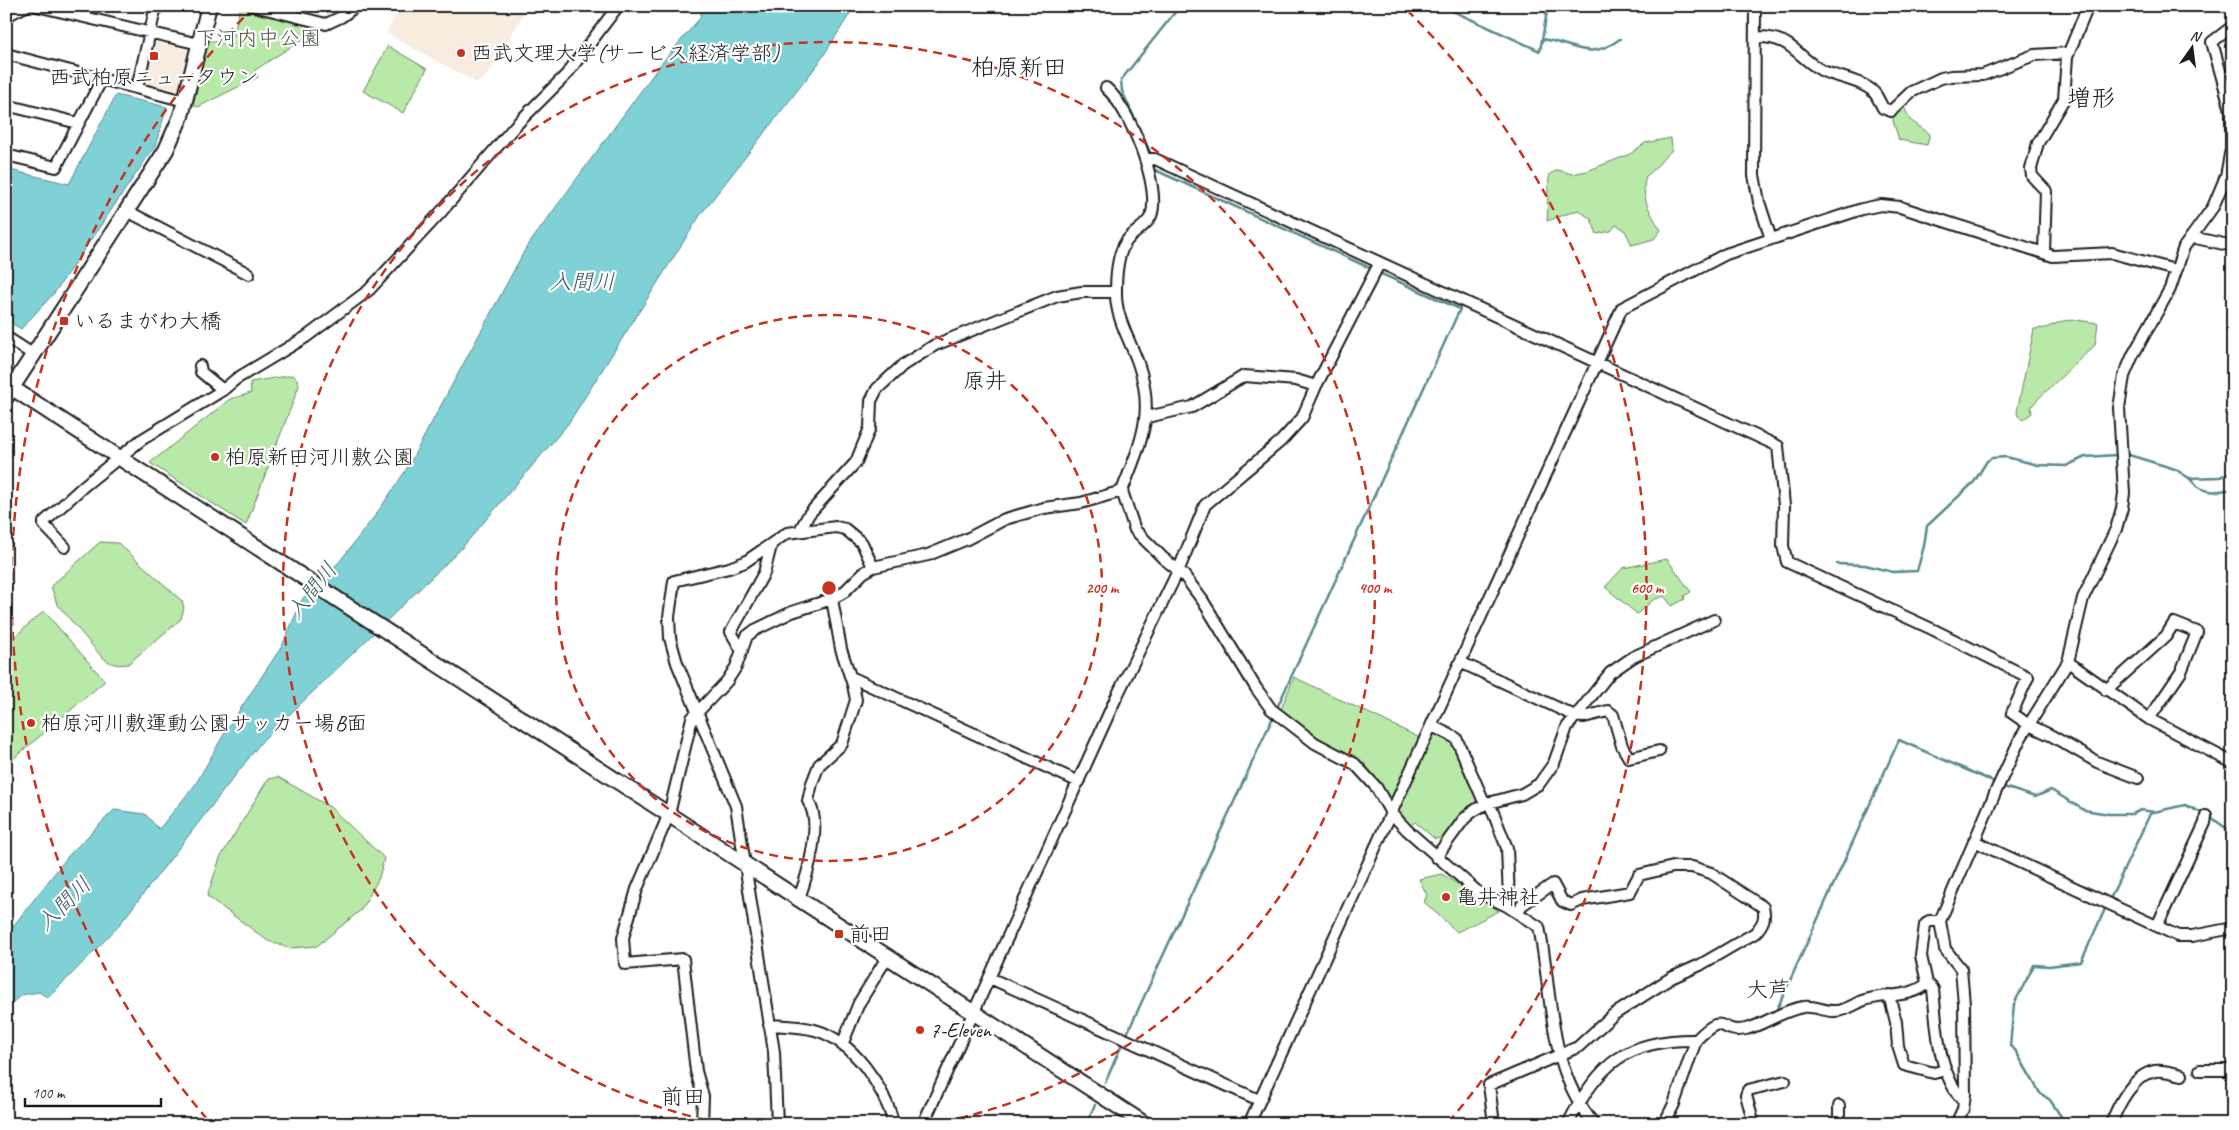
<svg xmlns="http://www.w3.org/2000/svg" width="2239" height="1130" viewBox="0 0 2239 1130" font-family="Caveat,'Klee One',sans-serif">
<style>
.built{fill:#f8ece0}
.green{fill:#b8e9a8;stroke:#6a8262}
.water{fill:#80d1d6;stroke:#58898c}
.pier{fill:#fff}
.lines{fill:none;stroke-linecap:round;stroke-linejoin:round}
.stream{stroke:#58898c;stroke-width:2.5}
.minor-casing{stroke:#1c1c1c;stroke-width:14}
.tertiary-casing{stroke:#1c1c1c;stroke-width:18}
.minor{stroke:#fff;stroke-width:10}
.tertiary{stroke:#fff;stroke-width:14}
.ring{fill:none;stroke:#c8321e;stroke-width:2.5;stroke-dasharray:9 6}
.poi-dot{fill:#c8321e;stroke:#fff;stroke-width:2}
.labels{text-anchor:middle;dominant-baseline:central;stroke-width:4.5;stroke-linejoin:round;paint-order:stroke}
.park-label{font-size:21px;fill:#4b5a46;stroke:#fff}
.poi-label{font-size:21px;fill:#1c1c1c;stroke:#fff;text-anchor:start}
.water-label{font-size:22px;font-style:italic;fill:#3f5b5d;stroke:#fff}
.neighbourhood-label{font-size:22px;fill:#1c1c1c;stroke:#fff}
.quarter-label{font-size:24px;fill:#1c1c1c;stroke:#fff}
.centre{fill:#c8321e;stroke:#fff;stroke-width:2.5}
.ring-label{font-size:15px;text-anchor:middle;font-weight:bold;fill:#c8321e;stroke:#fff;stroke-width:4.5;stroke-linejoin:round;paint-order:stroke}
</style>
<rect width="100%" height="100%" fill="#fff"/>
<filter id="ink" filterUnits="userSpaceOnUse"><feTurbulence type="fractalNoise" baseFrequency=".02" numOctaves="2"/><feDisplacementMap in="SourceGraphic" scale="10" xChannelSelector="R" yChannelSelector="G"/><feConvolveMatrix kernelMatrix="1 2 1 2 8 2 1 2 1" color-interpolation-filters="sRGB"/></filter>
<g filter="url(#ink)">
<path class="built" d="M401,6h127l-39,67 -12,10 -91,-50z
M153,41l36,9 -11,45 -33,-8 -2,-3z"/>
<path class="green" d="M240,8l76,17 1,5 -62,40 3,7 -60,30 -5,-2 16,-65 22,5z
M388,46l39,23 -24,44 -40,-22z
M1903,105l7,15 20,14 -3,11 -28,-5 -6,-19v-9z
M1671,138l1,12c-10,8 -15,19 -26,26 -6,21 4,37 15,54l-7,9 -22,6 -8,-16 -8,-4 -5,6 -14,3 -6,-15 -13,-9 -31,11c2,-16 -1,-32 3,-47l8,-4 14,4 15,-3 43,-17 15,-11z
M2076,320l22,3 -3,22 -56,53 -8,9 1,6 -9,7 -5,-4 -1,-4 17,-83 12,-1 16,-7z
M293,375l4,4 2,7 -53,139 -96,-62 80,-64 21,-6 -1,-11z
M100,542l18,1 64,58 2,7 -3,11 -53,45c-12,2 -18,0 -27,-8l-44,-52 -6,-18z
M1667,559l24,33 -7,4 1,3 -13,7 -8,-10 -11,4 -16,14 -32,-27 18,-19z
M44,611l61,70 -99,84v-121z
M1294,677l126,61 -27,59 -6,-2 -21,-28 -67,-42 -18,-16z
M1434,731l20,6 28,65 -39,39 -2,-3 -6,1 -20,-17 -5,4 -11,-16z
M278,777l52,30 54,51 -5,20 -18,32 -44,36 -27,2 -22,-7 -61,-45 13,-38 48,-79z
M1442,874l57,37 -42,21 -33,-30 3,-7 -8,-16z"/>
<path class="water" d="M703,6h152l-37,58 -117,150 -133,210 -108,126 -198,191 -146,188 -68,69 -9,-6 -18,3 -15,14v-74l63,-80 45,-45 31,4 14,15 36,-44 32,-56 55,-83 21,-48 37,-37 37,-48 29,-43 120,-222 134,-183 40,-47z
M116,95l51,12 -12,39 -100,146 -34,37 -15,-9v-151l63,15z"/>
<path class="pier" d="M320,578l68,44 -12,12 -68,-44z"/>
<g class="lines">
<path class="stream" d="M1444,7l96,44 8,-45
M1542,39c34,5 46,23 78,0
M1150,152l-28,-61 -1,-11 59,-74
M1153,169l219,100
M2129,455l46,14 14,9 31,-1 13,-6
M2189,478c13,16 24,15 44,11
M1837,564l28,1 28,7 24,-1 7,-25 3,-20 47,-44 13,-21 5,-3 14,-1 32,8 28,1 19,-9 32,-2
M1276,710l184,-401 -83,-37
M2004,787l31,10 16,-7 33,20 25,4h23l9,-4 13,2 31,-7 19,9
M2209,816l24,17
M2110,899l40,-85 4,-2
M1777,1009l122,-269 95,42
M1126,1036l148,-321
M1105,1083l18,-41
M1086,1124l9,-19
M2066,1124l-16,-24 -10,-7 -25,-43 -5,-4 4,-42 20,-39 15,1 32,-4 24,-53"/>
<defs>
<path id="minor" d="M37,6l162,38
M254,6l72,18 15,-7 15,-11
M1755,6l-1,169 5,27 12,37
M6,16l20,-10
M2233,26l-21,16 19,68v39l-5,27 -13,31 -29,40 -14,42 -37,66 -9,21 -5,32 5,85 -2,15 -6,21 -33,69 -15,64 81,57 84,44
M1755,37c39,-1 40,20 68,34 14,6 31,8 44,16 10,5 11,13 16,21l8,3 20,-19 30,-14 10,-2 32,-1 51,-20 34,-2
M6,54l179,47
M137,88l19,-82
M6,105l72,18
M6,155l50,12 46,-88
M1146,159h9l623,287 6,59 -1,41 4,16 147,68 94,47 -16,36 17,12 23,11 45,26 41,16
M127,211l122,63
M2191,237l42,9
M2044,252l2,-61 -14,-15 -1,-7 7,-26 26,-44 3,-42 21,-51
M6,337l28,18
M200,366l1,6 22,18
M1147,417l45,-10 52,-31 52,4 20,6
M1122,491l13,39 28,28 20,16 20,27 53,87 15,21 44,34 40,21 21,23 15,26 16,17 72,63 28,13 32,21c14,68 8,140 55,197
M800,530l9,-16 47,-52 14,-34 1,-27 6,-12 26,-24 32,-20 122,-49 25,-4h34
M65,547l-21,-22v-3l41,-37 56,-45 82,-50 13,-11 70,-42 63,-47 73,-79 73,-85 51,-51 52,-69
M742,651l-11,-19 33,-59 7,-27
M1460,662l115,54 9,1 24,-6 5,4 9,31 7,12 30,-7
M851,677l228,105
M2106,690l60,-54 8,-13 23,9 -16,40 -32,47
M1432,726l24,12 29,66
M1489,802l18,46 2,52 -2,6
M1974,841l204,95h14l41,-8
M1436,857l28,-38 8,-7 13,-8 37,-10 17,-10 15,-21 13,-36 43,-54 23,-16 81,-37
M799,898c9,-24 24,-75 9,-97l4,-18 7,-18 23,-21 14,-44 -3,-15 -12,-36 -9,-50
M2157,926l48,-103 1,-7
M990,978l269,122
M1927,983l6,6c4,38 4,83 31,113
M1889,995l7,27 2,24 6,19 30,8 11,-3
M769,1025c15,1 31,1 46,5 39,11 69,57 79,94
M842,1045l17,-42 29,-47
M2200,1070h33
M1839,1106v18
M702,1124l1,-28 -7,-25 -13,-112 -58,5 -2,-26 14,-49 32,-75 23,-96 35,-37 9,-14 11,-31 8,-6 37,-18 40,-13 12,-7 19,-19 10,-6 55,-12 39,-16 38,-20 39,-11 37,-5 41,-12c18,-47 34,-77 16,-128 -8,-23 -23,-46 -22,-72 0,-16 1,-42 14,-54 6,-6 17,-12 21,-21 11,-29 -22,-109 -45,-128
M777,1124l-3,-72 -38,-246 -59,-143 -7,-25 -1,-21 5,-36 55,-13 16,-6 42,-29 49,-6 9,2 17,14 11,24
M923,1124l192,-424 64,-131 26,-64 76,-64 21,-23 14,-32 63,-122
M1249,1124l373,-816 104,-54 136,-45 19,-4 19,2 153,49 59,-3 63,17
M1494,1124l-5,-39 89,-38 35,-32 58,-37 29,-13 55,-32c8,-9 11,-15 8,-26l-52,-34 -19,-6h-19l-34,8 -9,17 -48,8 -11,5 -9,-4 -9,-17 -31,21 -4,7
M1568,1124c30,-61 60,-85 128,-84 31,-31 21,-5 50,-11 18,-4 34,-18 57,-22 10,-2 20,4 30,4 10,1 20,-6 29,-10 19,-8 50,-2 65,-18l-6,-27 4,-31 4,-4h11
M1664,1124l10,-20 22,-64
M1754,1124l-8,-29 2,-5 37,-9
M1956,1124l7,-15 2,-15 -1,-90 -3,-35 -16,-20 -5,-28 55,-128 25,-54 48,-77
M2111,1124c7,-19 22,-49 44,-53 10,-1 18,2 27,4"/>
<path id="tertiary" d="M6,384l1139,740
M6,397l160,-247 15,-34 28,-110"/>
</defs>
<use href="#minor" class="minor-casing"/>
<use href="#tertiary" class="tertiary-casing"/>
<use href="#minor" class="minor"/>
<use href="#tertiary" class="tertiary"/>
</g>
</g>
<g class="ring">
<circle cx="829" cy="588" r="273"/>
<path d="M720 1123A546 546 0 1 1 938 1123"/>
<path d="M207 1119A818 818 0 0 1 251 10M1407 10A818 818 0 0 1 1451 1119"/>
</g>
<g class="poi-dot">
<circle cx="461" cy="53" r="5"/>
<rect x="149" y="51" width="10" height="10" rx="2.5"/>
<rect x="59" y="316" width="10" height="10" rx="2.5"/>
<circle cx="215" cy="457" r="5"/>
<circle cx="31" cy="723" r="5"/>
<circle cx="1446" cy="897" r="5"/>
<rect x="834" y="929" width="10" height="10" rx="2.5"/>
<circle cx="920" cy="1030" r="5"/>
</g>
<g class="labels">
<g class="park-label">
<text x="258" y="38">下河内中公園</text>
</g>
<g class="poi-label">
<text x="471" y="53">西武文理大学(サービス経済学部)</text>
<text x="154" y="77" text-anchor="middle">西武柏原ニュータウン</text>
<text x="74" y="321">いるまがわ大橋</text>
<text x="225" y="457">柏原新田河川敷公園</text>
<text x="41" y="723">柏原河川敷運動公園サッカー場B面</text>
<text x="1456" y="897">亀井神社</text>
<text x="849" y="934">前田</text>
<text x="930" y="1030">7-Eleven</text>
</g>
<g class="water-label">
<text x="582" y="282">入間川</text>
<text transform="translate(312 591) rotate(-52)">入間川</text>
<text transform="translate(64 904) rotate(-45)">入間川</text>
</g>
<g class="neighbourhood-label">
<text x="985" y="381">原井</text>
<text x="1768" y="990">大芦</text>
<text x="683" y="1097">前田</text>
</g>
<g class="quarter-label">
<text x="1019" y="67">柏原新田</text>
<text x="2091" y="98">増形</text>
</g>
</g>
<circle cx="829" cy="588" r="8" class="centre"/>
<g class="ring-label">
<text x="1102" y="593">200 m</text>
<text x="1375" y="593">400 m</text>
<text x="1647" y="593">600 m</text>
</g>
<rect width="2239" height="1130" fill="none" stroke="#fff" stroke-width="25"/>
<rect x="12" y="12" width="2214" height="1105" fill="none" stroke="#1c1c1c" stroke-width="2" filter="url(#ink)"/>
<g transform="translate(2192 48) rotate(14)" stroke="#ffffff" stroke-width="4" paint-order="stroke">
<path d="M0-4L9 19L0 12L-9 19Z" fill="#1c1c1c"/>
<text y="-8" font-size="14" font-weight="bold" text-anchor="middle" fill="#1c1c1c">N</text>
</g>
<path d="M25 1098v8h136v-8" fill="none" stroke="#1c1c1c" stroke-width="2.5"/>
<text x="32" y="1098" font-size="15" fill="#1c1c1c" stroke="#ffffff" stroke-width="4" paint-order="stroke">100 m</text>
</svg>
